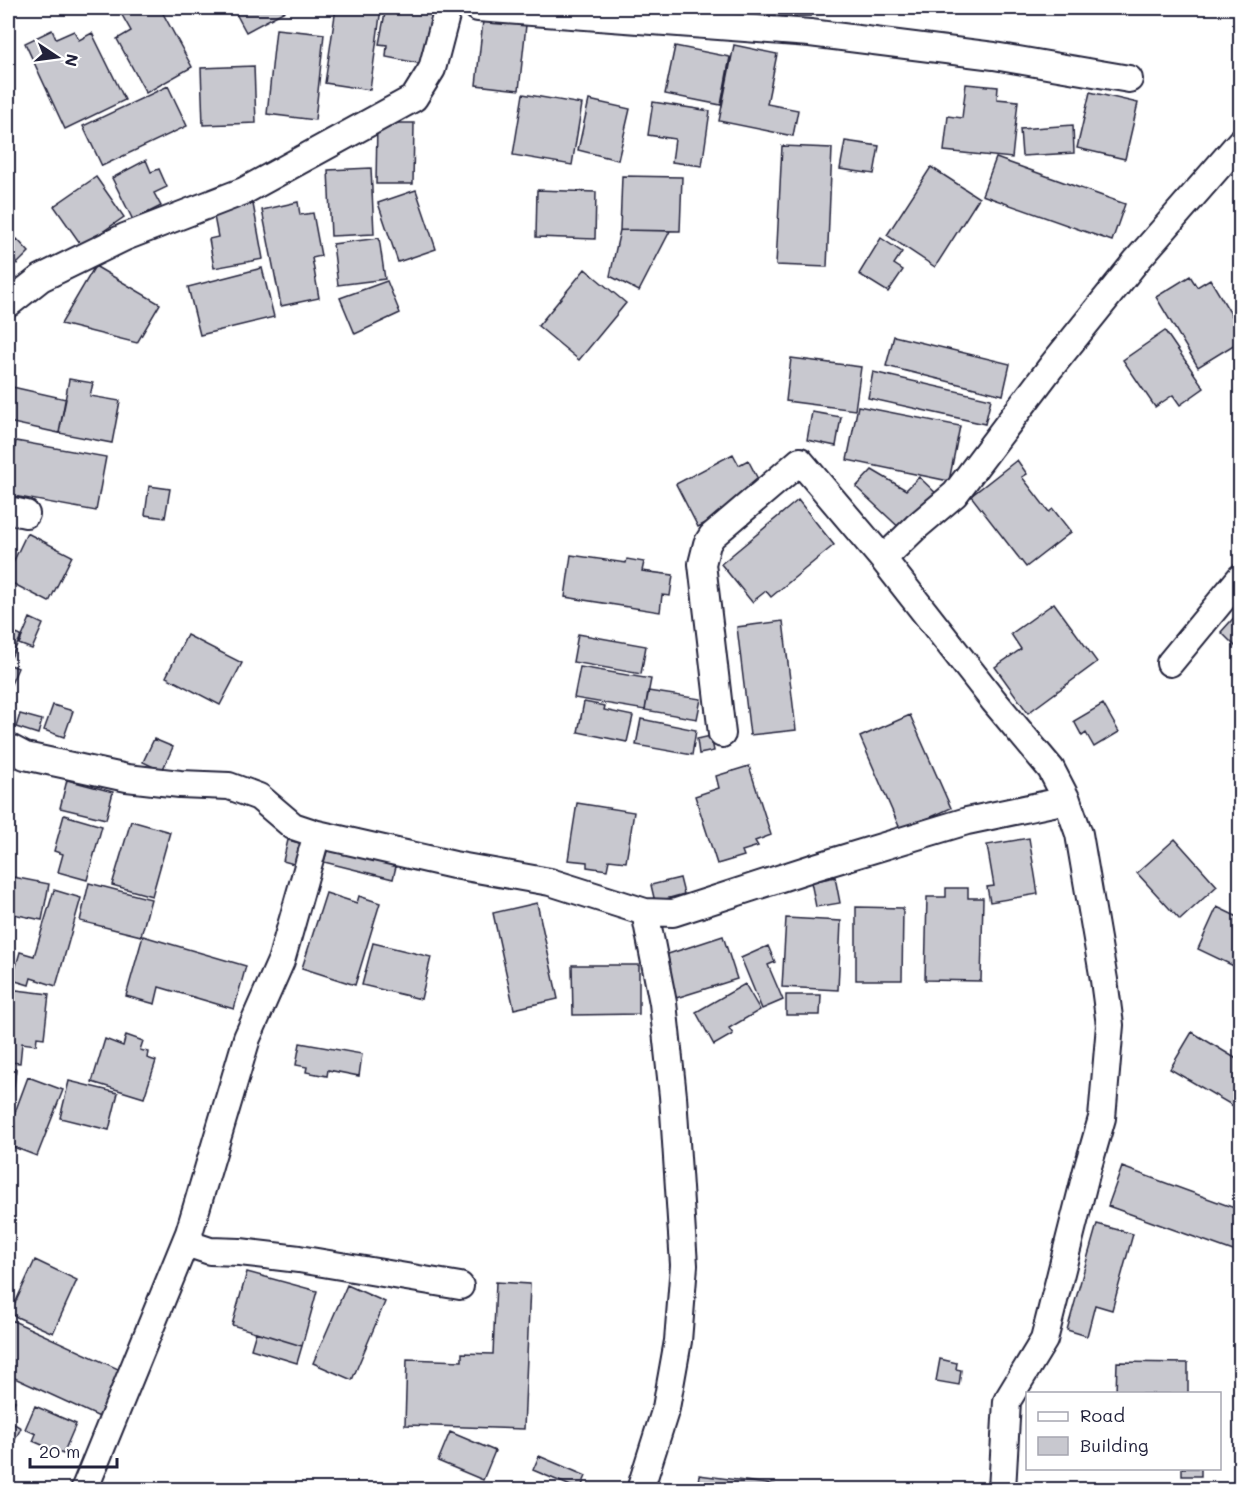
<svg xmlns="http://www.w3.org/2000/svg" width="1248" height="1497" viewBox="0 0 1248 1497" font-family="Mali,sans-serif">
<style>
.building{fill:#c8c8cf;stroke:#22223b;stroke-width:1.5}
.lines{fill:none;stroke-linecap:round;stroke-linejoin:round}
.minor-casing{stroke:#22223b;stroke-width:30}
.minor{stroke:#fff;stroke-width:26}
</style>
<rect width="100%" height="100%" fill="#fff"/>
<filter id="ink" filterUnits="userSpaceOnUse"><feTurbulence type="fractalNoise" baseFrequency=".0167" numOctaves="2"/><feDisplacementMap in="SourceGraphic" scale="12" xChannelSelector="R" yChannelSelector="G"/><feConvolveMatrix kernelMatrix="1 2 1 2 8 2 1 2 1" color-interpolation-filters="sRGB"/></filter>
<g filter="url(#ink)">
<path class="building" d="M118,8h42l32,59 -46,26 -29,-54 14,-8z
M233,8h50l2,3 -39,21z
M336,8h45l-11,82 -45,-7z
M386,8h47l-10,56 -37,-7 1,-12 -8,-1z
M762,8h49v8h-49z
M483,21l43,4 -7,65 -43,-5z
M276,29l48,5 -9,86 -48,-6z
M52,30l4,9 18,-8 5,9 13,-7 33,67 -60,29 -40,-86z
M734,45l43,9 -10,50 31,6 -5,26 -74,-15z
M675,46l55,11 -9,48 -56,-11z
M254,66l2,57 -53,2 -2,-57z
M966,84l32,3 -1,12 21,2 -6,57 -68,-7 4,-35 14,2z
M168,86l19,40 -85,40 -19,-40z
M1090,92l48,11 -13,56 -48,-11z
M523,94l59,10 -10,61 -59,-10z
M589,100l41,9 -12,51 -40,-10z
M653,102l57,9 -8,55 -30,-4 3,-23 -27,-4z
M377,123h37l-1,61h-37z
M1073,125l1,28 -52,3 -2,-27z
M845,141l34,5 -5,28 -34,-5z
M782,146l50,2 -5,119 -51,-2z
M996,158l129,46 -13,37 -130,-46z
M146,160l5,12 8,-3 8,18 -13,6 7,13 -28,14 -21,-42z
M931,167l48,31 -44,69 -48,-32z
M371,168l3,66 -43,2 -3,-66z
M622,176l60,1 -2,54 -60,-1z
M96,177l28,40 -42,29 -28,-40z
M416,190l20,59 -38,13 -20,-59z
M537,190l59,2 -1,47 -59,-2z
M298,202l2,13 13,-2 8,43 -9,2 7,40 -38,8 -19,-96z
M253,204l10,55 -49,9 -5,-29 9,-2 -5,-26z
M620,230l50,1 -31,60 -29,-15z
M379,238l6,41 -47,6 -5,-41z
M881,238l21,14 -8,12 9,6 -15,22 -29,-18z
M17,239l12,13 -12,12 -9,-10v-7z
M95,266l65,38 -23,39 -76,-19z
M262,268l12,49 -74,18 -12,-48z
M585,269l41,34 -47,57 -41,-34z
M1190,276l7,11 13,-8 30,50v12l-42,26 -42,-70z
M387,281l13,32 -45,21 -15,-36z
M1165,331l39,57 -24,17 -7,-10 -18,12 -32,-47z
M894,336l116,28 -7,31 -117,-29z
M791,358l70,9 -6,43 -69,-9z
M873,372l118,27 -6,25 -117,-26z
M69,379l24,4 -3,13 30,5 -8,42 -53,-10z
M8,386l58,13 -7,34 -51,-11z
M858,406l102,20 -11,55 -102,-21z
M812,412l29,5 -5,29 -29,-6z
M16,441l90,16 -10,54 -88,-16z
M733,454l6,11 9,-5 13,25 -23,12 4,7 -44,23 -22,-43z
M1017,460l10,14 -5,3 27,35 4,-3 18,23 -45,35 -55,-71z
M872,470l34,20 13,-13 21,20 -34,37 -50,-47z
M149,486l21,3 -5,29 -20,-3z
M798,500l36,45 -63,52 -5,-6 -14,11 -31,-38z
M27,533l45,23 -23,46 -41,-21v-8z
M571,555l55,8 1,-4 17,3 -2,9 31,4 -3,21 -8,-1 -2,17 -95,-15z
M1054,603l43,59 -69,51 -33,-46 26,-18 -10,-15z
M1240,611v40l-19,-19z
M30,618l13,6 -11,25 -13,-5z
M783,621l13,109 -46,5 -13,-108z
M8,630l13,6 -13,28 10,4 -10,23z
M578,634l68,12 -5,28 -68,-12z
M187,635l55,28 -22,42 -54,-28z
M580,667l71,12 -6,31 -71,-12z
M648,691l53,8 -4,20 -52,-9z
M584,702l21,4 -1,4 29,6 -6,26 -49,-10z
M1103,704l16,28 -25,15 -8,-14 -4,3 -8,-15z
M53,705l20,6 -9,26 -20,-7z
M20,714l22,6 -4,14 -22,-7z
M910,715l41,93 -50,23 -41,-94z
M641,719l55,11 -4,25 -56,-10z
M711,736l3,15 -15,3 -2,-15z
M154,739l19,8 -11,24 -19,-9z
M749,766l22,69 -16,6 3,5 -16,5 2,5 -27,8 -22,-68 24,-8 -3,-12z
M67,780l46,12 -7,27 -46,-11z
M577,803l57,9 -8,50 -17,-2 -2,10 -20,-3v-5l-19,-2z
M64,815l38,11 -15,54 -29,-8 5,-18 -9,-3z
M131,821l39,11 -18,64 -40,-11z
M1029,838l9,56 -48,8 -3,-15 7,-1 -7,-41z
M1175,839l42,47 -37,34 -43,-47z
M288,840l19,5 -6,21 -18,-5z
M330,841l68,17 -5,21 -69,-17z
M8,876l41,8 -7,36 -34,-7z
M835,877l5,26 -24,4 -5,-25z
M680,878l4,16 -29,8 -4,-17z
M89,883l62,16 -10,37 -61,-15z
M946,888h22v10h15l-2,83 -56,-1 2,-83h19z
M54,890l27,8 -25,88 -25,-8 -2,7 -17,-5 8,-28 14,4z
M326,893l31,10 2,-7 21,7 -25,82 -53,-17z
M537,903l21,96 -44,10 -21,-96z
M856,907l47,1 -1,72h-46z
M1217,907l23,11v51l-42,-20z
M786,918l55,3 -3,69 -56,-3z
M143,936l103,30 -12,43 -75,-22 -4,17 -29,-8z
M723,936l14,43 -61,19 -14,-42z
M373,943l58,14 -10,42 -59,-14z
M768,946l7,16 -7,3 15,35 -21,9 -21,-51z
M572,965h67v49l-66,1z
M745,984l15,26 -31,18 4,6 -19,11 -18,-33z
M8,989l41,5 -5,44 -7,-1 -1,8 -14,-2 -2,20 -12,-1z
M786,995h35l-1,20h-34z
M1192,1032l48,29v49l-70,-41z
M126,1035l17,6 -3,9 8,2 -1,6 9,3 -12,37 -52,-16 13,-43 18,7z
M300,1043l62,11 -3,22 -31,-6 -1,6 -21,-4 1,-5 -11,-2z
M8,1068l8,1 -5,43h-3z
M28,1077l35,13 -26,66 -29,-11v-14z
M69,1081l49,12 -9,37 -49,-12z
M1122,1167l118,43v30l-4,12 -128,-46z
M1097,1224l36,10 -21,76 -17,-5 -8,31 -20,-6z
M35,1260l42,20 -24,53 -43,-19z
M247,1272l70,19 -15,55 -70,-21z
M496,1282l34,2 -6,145 -119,-4 2,-66 55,2v-8l31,1z
M347,1285l38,17 -33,78 -39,-17z
M9,1319l118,54 -21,47 -98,-45z
M256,1332l46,14 -5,17 -46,-14z
M940,1359l17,4 -1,6 5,1 -2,15 -23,-4z
M1117,1362l71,1v31h-72z
M8,1397l7,4 -7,14z
M35,1406l41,18 -13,30 -30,-13 3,-7 -11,-5z
M8,1420l13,8 -13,25z
M450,1432l45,19 -12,29 -45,-19z
M539,1456l47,20 -6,14 -47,-20z
M1182,1468h19v8h-19z
M699,1475l76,10 -1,5h-77z"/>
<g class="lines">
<defs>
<path id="minor" d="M478,8l332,25 184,23 135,23
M8,304l33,-26 84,-41 119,-46 170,-93 18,-29 16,-61
M8,510l18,4
M1170,663l70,-85
M722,734l-20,-170 5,-20 5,-8 88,-75 83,98
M8,747l17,9 102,22 53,6 49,2 30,11 34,29 24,8 137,31 96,17 95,30 28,1 142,-46 152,-46 100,-21
M317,834l-36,127 -34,77 -58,195 3,12 18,6 30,1 59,7 161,27
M84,1490l105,-257
M640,1490l26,-82 12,-67 6,-76 -11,-169 -10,-93 -18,-91
M1002,1490l5,-89 37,-61 43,-170 15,-52 8,-93 -6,-45 -25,-146 -12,-34 -16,-31 -57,-68 -111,-142 33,-32 39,-33 96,-127 86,-107 103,-118"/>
</defs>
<use href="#minor" class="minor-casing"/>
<use href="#minor" class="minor"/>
</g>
</g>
<rect width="1248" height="1497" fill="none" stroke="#fff" stroke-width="30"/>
<rect x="15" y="15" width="1218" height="1467" fill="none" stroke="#22223b" stroke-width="2" filter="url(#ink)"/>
<rect x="1026" y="1392" width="195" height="78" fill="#ffffff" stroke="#a7a7b1" stroke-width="1.5"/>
<rect x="1038" y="1412" width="30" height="9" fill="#ffffff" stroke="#a7a7b1" stroke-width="1.5"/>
<text x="1080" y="1422" font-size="18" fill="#22223b">Road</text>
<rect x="1038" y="1437" width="30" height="18" fill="#c8c8cf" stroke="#a7a7b1" stroke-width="1.5"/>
<text x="1080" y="1452" font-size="18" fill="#22223b">Building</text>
<g transform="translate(57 57) rotate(103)" stroke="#ffffff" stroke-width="4.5" paint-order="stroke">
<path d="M0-4.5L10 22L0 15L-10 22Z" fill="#22223b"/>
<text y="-9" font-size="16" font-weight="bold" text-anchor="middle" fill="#22223b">N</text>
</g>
<path d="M30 1458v9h87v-9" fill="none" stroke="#22223b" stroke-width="3"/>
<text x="39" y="1458" font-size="18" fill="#22223b" stroke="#ffffff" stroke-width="4.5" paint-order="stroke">20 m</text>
</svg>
